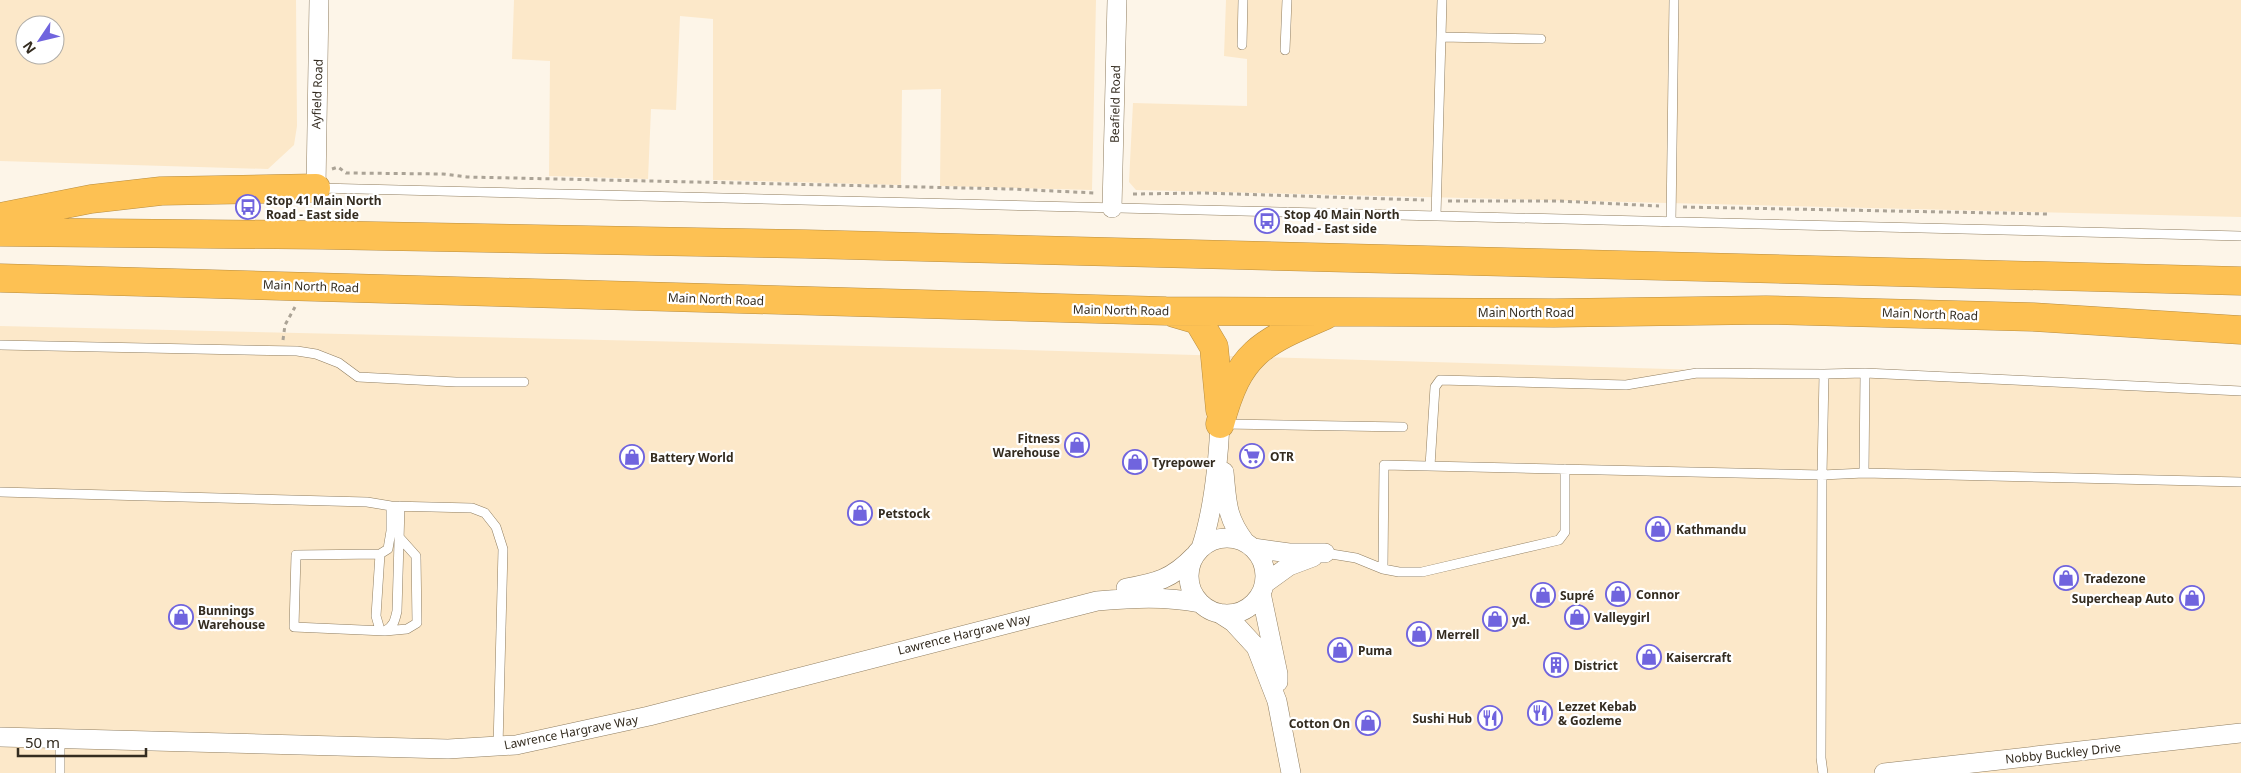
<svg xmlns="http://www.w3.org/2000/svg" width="2241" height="773" viewBox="0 0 2241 773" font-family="'Noto Sans',sans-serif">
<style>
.built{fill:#fce8c9;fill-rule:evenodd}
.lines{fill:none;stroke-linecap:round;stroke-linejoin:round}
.lane-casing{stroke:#907e60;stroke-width:10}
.street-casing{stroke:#907e60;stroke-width:20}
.highway-casing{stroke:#b78d41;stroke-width:29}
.path{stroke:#aba396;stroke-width:3;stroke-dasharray:4 4;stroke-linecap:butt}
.lane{stroke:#fff;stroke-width:9}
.street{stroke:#fff;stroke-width:19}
.highway{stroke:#fdc153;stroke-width:28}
.labels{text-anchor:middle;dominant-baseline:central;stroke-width:4.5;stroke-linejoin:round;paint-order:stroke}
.street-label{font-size:12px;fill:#342c20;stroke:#fff}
.poi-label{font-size:12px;font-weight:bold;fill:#342c20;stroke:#fff;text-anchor:start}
</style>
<rect width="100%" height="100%" fill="#fdf5e8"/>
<path class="built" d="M0,0h296l1,126 -3,19 -26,24 -268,-8zM25,25h30v30h-30z
M514,0h582l-4,190 -152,-4 1,-97 -39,1 -1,95 -188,-5v-161l-33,-3 -4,94 -25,-1 -3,70 -99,-3 1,-115 -38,-2z
M1226,0h1015v217l-1105,-27 -7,-8 4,-79 114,3v-47l-23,-3z
M0,326l993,23 1248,37v387h-2241z"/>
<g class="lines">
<defs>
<path id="lane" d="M1441,37l100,2
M1242,45l1,-45
M1285,50l2,-50
M319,188l1922,48
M1436,216l6,-216
M1671,222l3,-222
M0,345l297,6 19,3 23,9 19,14 98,5h68
M2241,391l-376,-18 -1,100 377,9
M1223,424l180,3
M1430,466l5,-79 5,-7 186,5 71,-12 127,1
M1864,473l-42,2 2,-101 41,-1
M0,492l367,10 24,4 81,2 13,5 11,14 7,22 -5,198
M391,506v25l-3,18 -8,5 -84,1 -2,72 91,4c9,-5 10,-11 12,-20l3,-105
M1325,553l31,5 27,11 1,-104 438,10 -1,283 2,15
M380,554l-4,62 4,14
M1383,569l16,3h23l137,-32 6,-8v-63
M385,631l22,-2 10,-6 -1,-67 -17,-19
M60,773v-34"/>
<path id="street" d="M316,188l3,-188
M1112,208l5,-208
M1224,472c3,30 2,45 21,70
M1189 576a38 38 0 1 1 76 0a38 38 0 1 1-76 0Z
M1201,548c13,-39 17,-83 19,-124
M1253,548l36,5h36
M1264,584l25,-18 24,-9
M1126,588c30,-5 46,-9 68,-32
M1261,593l17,81v8
M1219,613l14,9 23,25 21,54 14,72
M0,737l448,12 68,-4 133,-29 448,-115c36,-3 68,-5 103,2
M1884,773l357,-40"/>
<path id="highway" d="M0,217l91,-18 70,-8 155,-3
M0,232l323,3 483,9 1435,37
M0,278l1166,33 388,2 212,-3 267,7 208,13
M1174,313l24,7 16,27 6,63
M1220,424c19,-72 41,-81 106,-109"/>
</defs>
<use href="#lane" class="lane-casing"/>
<use href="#street" class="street-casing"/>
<use href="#highway" class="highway-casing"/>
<path class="path" d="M332,169l6,-2 8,6 97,1 24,3 544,12 84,4
M1133,194l69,-1 222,7
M1448,201h111l100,5
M1683,207l366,7
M283,340l2,-15 10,-18"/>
<use href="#lane" class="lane"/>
<use href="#street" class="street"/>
<use href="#highway" class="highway"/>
</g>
<defs>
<symbol id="bus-ring" viewBox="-11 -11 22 22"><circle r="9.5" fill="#fff" stroke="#7064de" stroke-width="1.5"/><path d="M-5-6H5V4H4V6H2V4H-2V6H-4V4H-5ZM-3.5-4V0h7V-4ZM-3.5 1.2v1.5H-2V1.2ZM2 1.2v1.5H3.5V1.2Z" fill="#7064de"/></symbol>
<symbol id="shop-ring" viewBox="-11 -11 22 22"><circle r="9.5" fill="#fff" stroke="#7064de" stroke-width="1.5"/><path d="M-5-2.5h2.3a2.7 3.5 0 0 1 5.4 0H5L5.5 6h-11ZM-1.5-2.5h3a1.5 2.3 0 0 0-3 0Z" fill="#7064de"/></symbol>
<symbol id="supermarket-ring" viewBox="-11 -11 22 22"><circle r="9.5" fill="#fff" stroke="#7064de" stroke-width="1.5"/><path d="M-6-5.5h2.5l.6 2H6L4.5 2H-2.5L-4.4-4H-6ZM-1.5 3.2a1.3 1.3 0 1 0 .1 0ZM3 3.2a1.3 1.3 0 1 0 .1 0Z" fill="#7064de"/></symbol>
<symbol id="building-ring" viewBox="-11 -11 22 22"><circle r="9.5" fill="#fff" stroke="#7064de" stroke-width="1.5"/><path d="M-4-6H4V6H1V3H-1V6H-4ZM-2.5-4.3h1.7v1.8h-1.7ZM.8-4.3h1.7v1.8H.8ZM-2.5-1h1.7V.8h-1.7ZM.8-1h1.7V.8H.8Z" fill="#7064de"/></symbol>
<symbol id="restaurant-ring" viewBox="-11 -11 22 22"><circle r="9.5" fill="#fff" stroke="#7064de" stroke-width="1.5"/><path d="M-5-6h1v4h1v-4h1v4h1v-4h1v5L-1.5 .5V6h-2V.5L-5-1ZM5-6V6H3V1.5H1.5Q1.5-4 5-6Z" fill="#7064de"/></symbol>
</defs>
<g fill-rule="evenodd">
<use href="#bus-ring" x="234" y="193" width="28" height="28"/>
<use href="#bus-ring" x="1253" y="207" width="28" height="28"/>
<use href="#shop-ring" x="1063" y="431" width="28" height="28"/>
<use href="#supermarket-ring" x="1238" y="442" width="28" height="28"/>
<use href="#shop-ring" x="618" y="443" width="28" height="28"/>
<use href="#shop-ring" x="1121" y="448" width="28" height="28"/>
<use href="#shop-ring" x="846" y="499" width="28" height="28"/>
<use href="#shop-ring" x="1644" y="515" width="28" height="28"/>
<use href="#shop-ring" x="2052" y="564" width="28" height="28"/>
<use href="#shop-ring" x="1604" y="580" width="28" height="28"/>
<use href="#shop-ring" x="1529" y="581" width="28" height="28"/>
<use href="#shop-ring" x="2178" y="584" width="28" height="28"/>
<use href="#shop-ring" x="167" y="603" width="28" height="28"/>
<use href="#shop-ring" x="1563" y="603" width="28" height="28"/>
<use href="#shop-ring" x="1481" y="605" width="28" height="28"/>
<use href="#shop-ring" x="1405" y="620" width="28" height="28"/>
<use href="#shop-ring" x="1326" y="636" width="28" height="28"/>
<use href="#shop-ring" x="1635" y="643" width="28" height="28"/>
<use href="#building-ring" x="1542" y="651" width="28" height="28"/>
<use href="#restaurant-ring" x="1526" y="699" width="28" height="28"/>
<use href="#restaurant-ring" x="1476" y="704" width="28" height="28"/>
<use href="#shop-ring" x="1354" y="709" width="28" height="28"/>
</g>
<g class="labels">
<g class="street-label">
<text transform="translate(317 94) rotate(-88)">Ayfield Road</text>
<text transform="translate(1115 104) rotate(-89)">Beafield Road</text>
<text transform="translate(311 286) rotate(2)">Main North Road</text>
<text transform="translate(716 299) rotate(2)">Main North Road</text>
<text transform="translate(1121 310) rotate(1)">Main North Road</text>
<text x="1526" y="312">Main North Road</text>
<text transform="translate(1930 314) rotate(2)">Main North Road</text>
<text transform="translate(964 634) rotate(-14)">Lawrence Hargrave Way</text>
<text transform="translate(571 732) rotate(-11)">Lawrence Hargrave Way</text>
<text transform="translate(2063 753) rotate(-6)">Nobby Buckley Drive</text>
</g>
<g class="poi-label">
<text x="266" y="200">Stop 41 Main North<tspan x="266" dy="14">Road - East side</tspan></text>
<text x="1284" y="214">Stop 40 Main North<tspan x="1284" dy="14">Road - East side</tspan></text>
<text x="1060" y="438" text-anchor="end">Fitness<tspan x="1060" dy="14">Warehouse</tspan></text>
<text x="1270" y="456">OTR</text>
<text x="650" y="457">Battery World</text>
<text x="1152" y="462">Tyrepower</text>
<text x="878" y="513">Petstock</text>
<text x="1676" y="529">Kathmandu</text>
<text x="2084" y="578">Tradezone</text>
<text x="1636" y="594">Connor</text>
<text x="1560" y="595">Supré</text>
<text x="2174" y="598" text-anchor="end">Supercheap Auto</text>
<text x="198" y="610">Bunnings<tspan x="198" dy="14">Warehouse</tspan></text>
<text x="1594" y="617">Valleygirl</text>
<text x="1512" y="619">yd.</text>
<text x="1436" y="634">Merrell</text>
<text x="1358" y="650">Puma</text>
<text x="1666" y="657">Kaisercraft</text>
<text x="1574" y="665">District</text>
<text x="1558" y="706">Lezzet Kebab<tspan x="1558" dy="14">&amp; Gozleme</tspan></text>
<text x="1472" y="718" text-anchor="end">Sushi Hub</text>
<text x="1350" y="723" text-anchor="end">Cotton On</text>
</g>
</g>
<g transform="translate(40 40) rotate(235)"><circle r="24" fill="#ffffff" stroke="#aeaba6"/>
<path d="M0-4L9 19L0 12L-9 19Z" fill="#7064de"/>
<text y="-8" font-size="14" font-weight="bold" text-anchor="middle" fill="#342c20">N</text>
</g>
<path d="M18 748v8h128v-8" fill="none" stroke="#342c20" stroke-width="2.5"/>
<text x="25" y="748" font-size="15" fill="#342c20" stroke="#ffffff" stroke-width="4" paint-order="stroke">50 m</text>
</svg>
